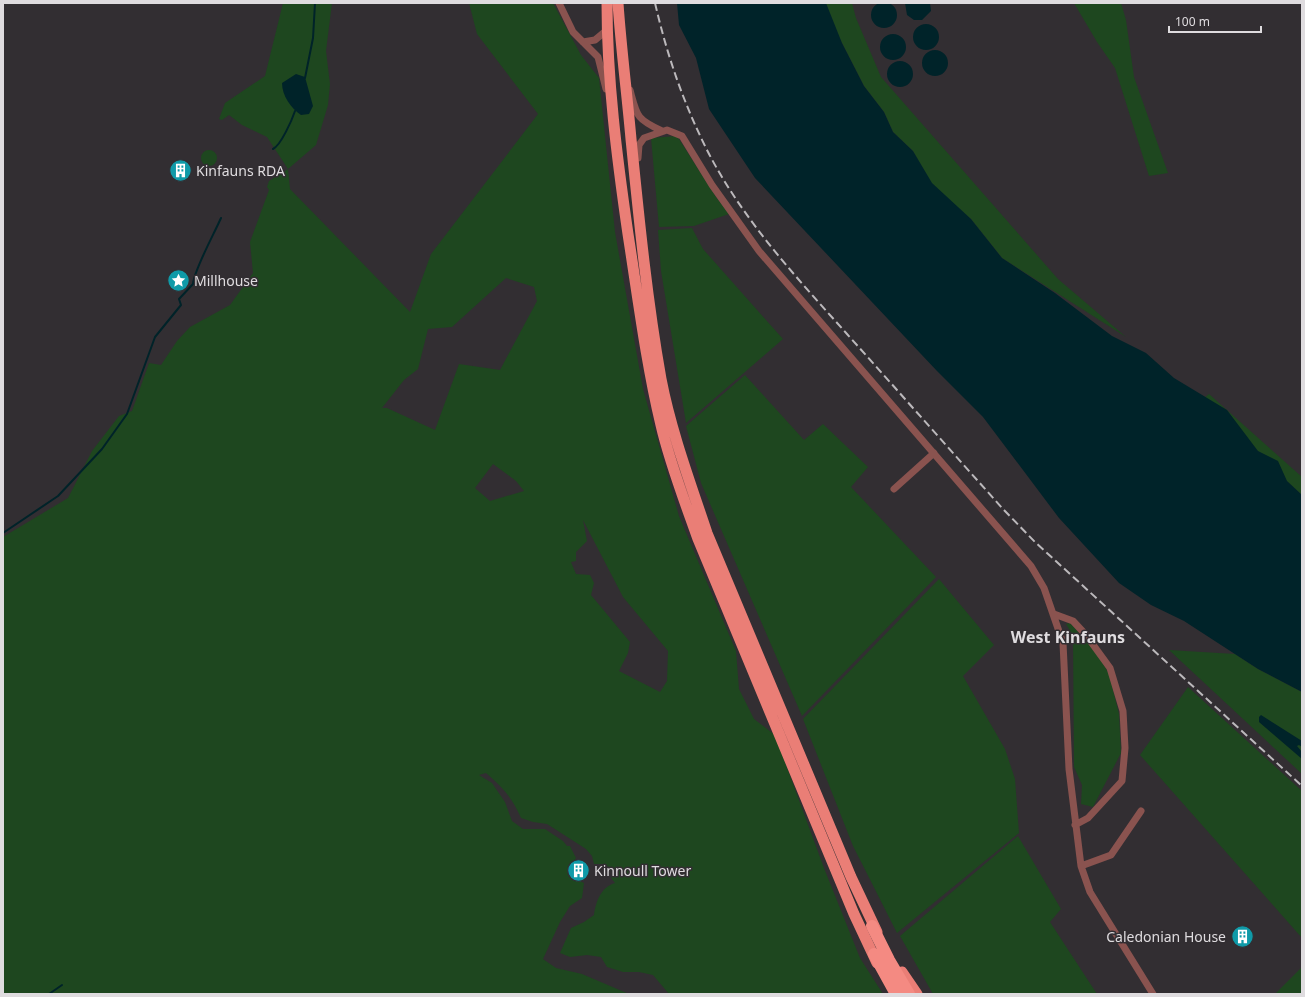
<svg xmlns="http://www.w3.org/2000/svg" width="1305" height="997" viewBox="0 0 1305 997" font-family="'Noto Sans',sans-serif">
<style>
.green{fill:#1e471f;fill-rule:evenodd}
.water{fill:#002329}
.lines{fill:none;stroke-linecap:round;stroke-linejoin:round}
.stream{stroke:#002329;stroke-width:2}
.minor{stroke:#8a534f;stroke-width:7}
.trunk{stroke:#ea7e76;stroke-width:11}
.motorway{stroke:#f48a82;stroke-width:12}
.rail{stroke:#bcb9bc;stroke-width:2;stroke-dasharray:8 4;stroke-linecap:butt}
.labels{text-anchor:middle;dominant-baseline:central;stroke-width:3;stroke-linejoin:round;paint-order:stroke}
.poi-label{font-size:14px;fill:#dfdcdf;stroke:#322e32;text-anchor:start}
.quarter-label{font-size:16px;font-weight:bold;fill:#dfdcdf;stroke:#322e32}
</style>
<rect width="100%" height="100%" fill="#322e32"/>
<path class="green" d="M283,3h49l-6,48 4,33 -2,21 -12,40 -28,24 2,20 120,123 21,-58 107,-140 -61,-80 -8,-31h84l28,52 18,23 16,154 28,157 36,127 57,135 3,38 15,30 21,16 49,133 36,90 23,36h-214l-16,-19 -14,-3h-16l-16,-5 -6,-10 -14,-2 -17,2 -10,-4 11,-25 13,-6 10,-7c2,-14 7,-28 21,-32l-4,-5 1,-5 -6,-9h-12l-2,-8 -6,-7 -39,-25 -14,-2 -12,-4c-9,-21 -18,-30 -35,-45l-7,2 13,8 13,19 7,19 11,8h22l18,12 4,5h3l6,12 -6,9c3,10 5,12 14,16l-2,15 -12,8 -10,16 -17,37 13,9 26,6 47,20h-626v-457l65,-39 24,-47 27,-35 13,-5 17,-48 12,2 16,-24 13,-14 40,-22 23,-32 -3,-31 19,-52 -2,-3 2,-6 19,-12 -21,-32 -25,-12 -13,-10 -7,5 -3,-1 6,-16 40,-27zM506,278l28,9 3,14 -37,69 -41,-6 -24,66 -48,-22h-5l22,-28 14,-11 10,-40 24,-2zM493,464l23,17 8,10 -34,10 -15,-13zM583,520l40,77 45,54 -1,30 -7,11 -41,-21 9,-18 2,-11 -39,-47 3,-12 -4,-8 -14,-1 -5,-12 5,-1v-9l11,-11z
M819,3h33l4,15 25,59 177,202 68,58 -124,-79 -31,-39 -39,-32 -19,-36 -20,-19 -9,-20 -20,-26 -22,-43z
M1074,3h47l5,17 8,57 34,96 -19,3 -34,-108 -18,-26z
M677,136l39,61 13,17 -35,12 -35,1 -8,-89z
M201 158a8 8 0 1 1 16 0a8 8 0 1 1-16 0Z
M692,228l11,21 80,90 -97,84 -25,-152 -3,-41z
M745,375l59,65 19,-16 45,43 -17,20 85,90 -134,139 -101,-233 -15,-57z
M1209,394l93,83v18l-104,-92z
M939,579l55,66 -31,31 42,73 10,30 4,54 -122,100 -44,-87 -50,-127z
M1070,623l27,30 12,21 10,40 2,39 -28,54 -12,-3 1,-19 -8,-18 -1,-131 -7,-12z
M1169,650l66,4 23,15 44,23v82z
M1188,687l114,104v147l-162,-183z
M1018,836l43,73 -11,13 47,72h-164l-33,-58z
M1302,967v27h-27z"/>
<path class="water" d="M871 15a13 13 0 1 1 26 0a13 13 0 1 1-26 0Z
M677,3h149l16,40 22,43 20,26 9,20 20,19 19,32 39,36 31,39 53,35 57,43 34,17 28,25 53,32 31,41 20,10 9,20 15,14v197l-44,-23 -74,-48 -33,-16 -32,-22 -60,-65 -76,-101 -46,-46 -182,-193 -46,-69 -13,-51 -17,-33z
M905,3h25l1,8 -9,9h-8l-7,-5z
M913 37a13 13 0 1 1 26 0a13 13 0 1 1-26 0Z
M880 47a13 13 0 1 1 26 0a13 13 0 1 1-26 0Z
M922 63a13 13 0 1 1 26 0a13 13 0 1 1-26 0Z
M887 74a13 13 0 1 1 26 0a13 13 0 1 1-26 0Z
M296,74l9,3 8,29 -4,8 -8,1c-10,-7 -19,-19 -19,-32z
M1261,715l41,26v6l-3,-2 -2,1 5,6v7l-43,-37v-5z"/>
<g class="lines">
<path class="stream" d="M305,78l8,-40 2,-35
M273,149c8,-4 19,-29 22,-38
M3,533l55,-37 44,-47 25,-35 28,-77 26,-32 -2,-6 14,-15c1,-14 21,-50 28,-66
M49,994l13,-9"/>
<path class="minor" d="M559,3l14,29 25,25 8,32
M583,42l12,-2 12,-10
M630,90c7,26 6,29 32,41
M638,158l1,-13 5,-7 23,-8 15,6 30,49 47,66 272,315 13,22 19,55 6,126 12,97 9,26 63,102
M894,489l40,-36
M1054,614l19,7 13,14 24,33 13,43 2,37 -3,33 -34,37 -13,7
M1081,866l30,-11 30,-44"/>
<path class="trunk" d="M607,3c0,77 10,155 21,231 10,64 18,128 33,191 9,39 24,77 37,114l156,375 23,49
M618,3c3,45 9,90 13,136 8,80 16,161 30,240 10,52 29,103 46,154l144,344 26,55
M902,972l15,22"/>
<path class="motorway" d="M872,926l17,34 20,34
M874,954l22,40"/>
<path class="rail" d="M655,3c12,52 28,99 52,147 35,69 89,127 140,184 52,58 104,117 156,175l32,33 267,244"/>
</g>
<defs>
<symbol id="building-disc" viewBox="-11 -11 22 22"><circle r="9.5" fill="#0f9aa8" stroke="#322e32"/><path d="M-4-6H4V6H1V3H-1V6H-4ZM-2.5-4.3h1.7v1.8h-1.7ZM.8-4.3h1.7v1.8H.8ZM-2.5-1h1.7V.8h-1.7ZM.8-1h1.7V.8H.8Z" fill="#fff"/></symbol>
<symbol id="sight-disc" viewBox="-11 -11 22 22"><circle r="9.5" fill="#0f9aa8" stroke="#322e32"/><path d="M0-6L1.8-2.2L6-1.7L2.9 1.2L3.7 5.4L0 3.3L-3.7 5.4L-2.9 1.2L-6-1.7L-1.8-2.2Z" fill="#fff"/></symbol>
</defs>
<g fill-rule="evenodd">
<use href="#building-disc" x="168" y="158" width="25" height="25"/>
<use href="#sight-disc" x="166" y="268" width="25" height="25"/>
<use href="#building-disc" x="566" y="858" width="25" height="25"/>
<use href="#building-disc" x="1230" y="924" width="25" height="25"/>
</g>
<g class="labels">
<g class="poi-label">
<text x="196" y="170">Kinfauns RDA</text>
<text x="194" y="280">Millhouse</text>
<text x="594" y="870">Kinnoull Tower</text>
<text x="1226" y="936" text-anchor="end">Caledonian House</text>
</g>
<g class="quarter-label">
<text x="1068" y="637">West Kinfauns</text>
</g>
</g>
<rect width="1305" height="997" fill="none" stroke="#dfdcdf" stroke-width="8"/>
<path d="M1169 26v6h92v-6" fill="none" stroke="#dfdcdf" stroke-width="2"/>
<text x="1175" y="26" font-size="12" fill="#dfdcdf" stroke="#322e32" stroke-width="3" paint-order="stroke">100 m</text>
</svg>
